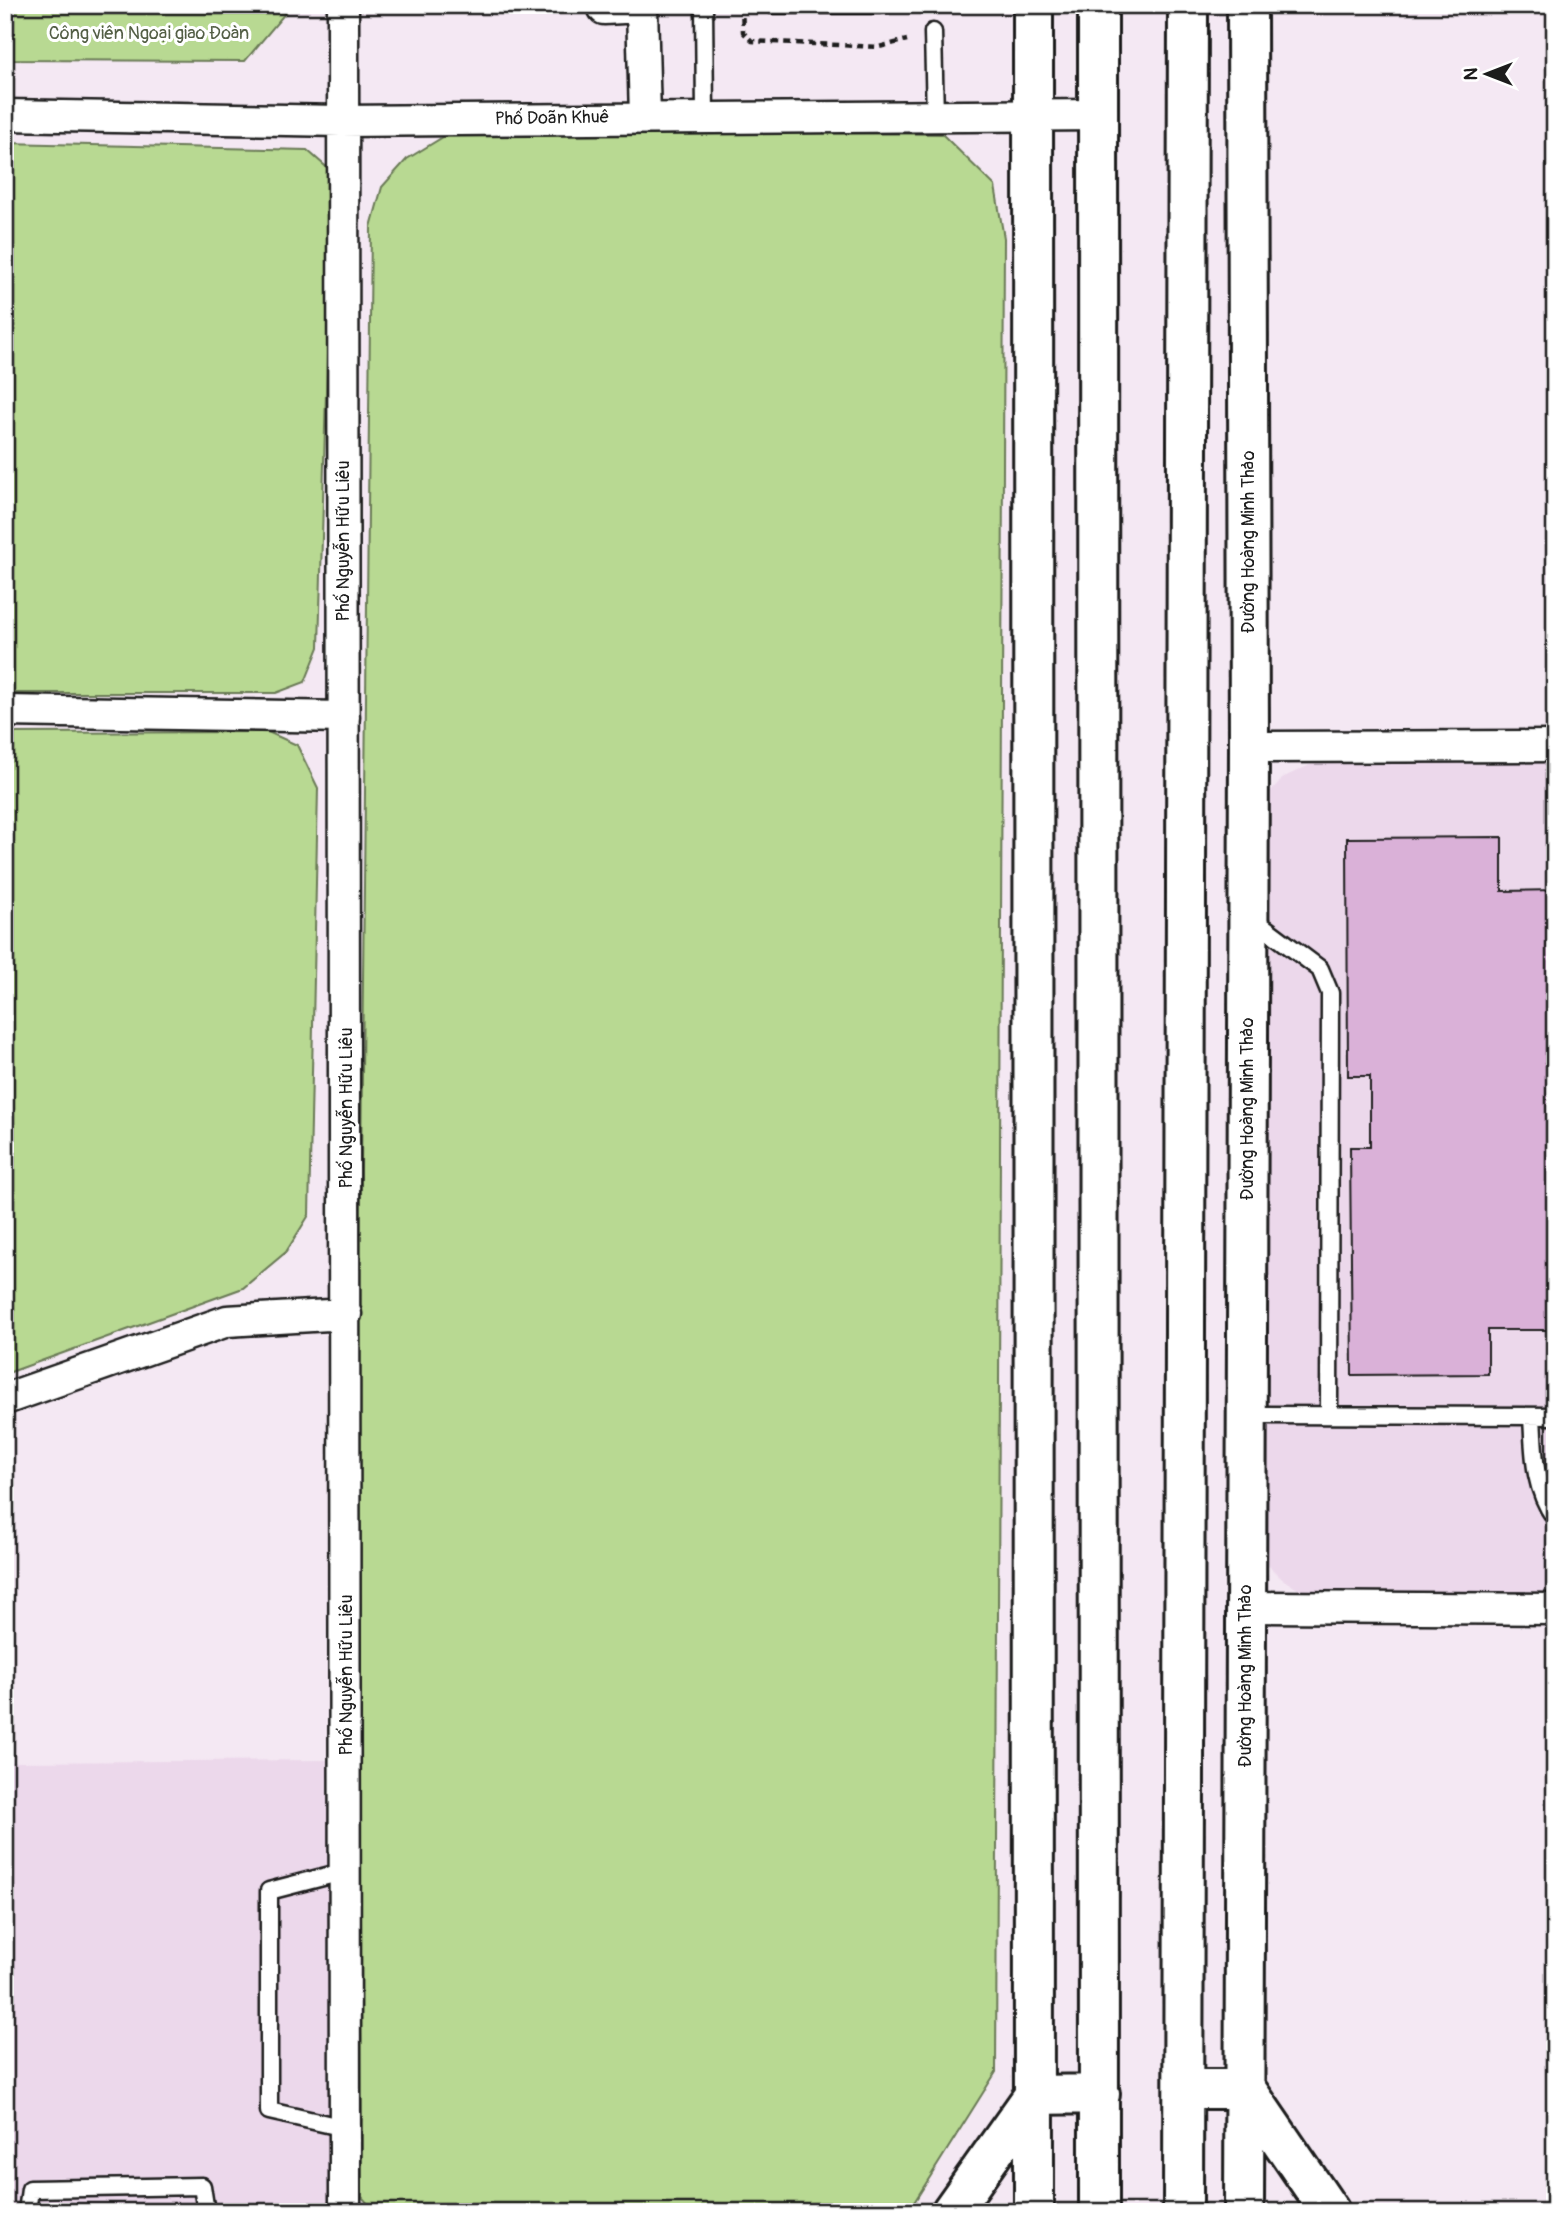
<svg xmlns="http://www.w3.org/2000/svg" width="1560" height="2217" viewBox="0 0 1560 2217" font-family="Pangolin,sans-serif">
<style>
.built{fill:#ecd8eb}
.green{fill:#b8d992;stroke:#6a7a57;stroke-width:2}
.building{fill:#dab1d8;stroke:#1c1c1c;stroke-width:2}
.lines{fill:none;stroke-linecap:round;stroke-linejoin:round}
.service-casing{stroke:#1c1c1c;stroke-width:21}
.minor-casing{stroke:#1c1c1c;stroke-width:35}
.secondary-casing{stroke:#1c1c1c;stroke-width:44}
.path{stroke:#1c1c1c;stroke-width:4.5;stroke-dasharray:7 5;stroke-linecap:butt}
.service{stroke:#fff;stroke-width:16}
.minor{stroke:#fff;stroke-width:30}
.secondary{stroke:#fff;stroke-width:38}
.labels{text-anchor:middle;dominant-baseline:central;stroke-width:6;stroke-linejoin:round;paint-order:stroke}
.park-label{font-size:18px;fill:#535e45;stroke:#fff}
.street-label{font-size:18px;fill:#1c1c1c;stroke:#fff}
</style>
<rect width="100%" height="100%" fill="#f4e8f3"/>
<filter id="ink" filterUnits="userSpaceOnUse"><feTurbulence type="fractalNoise" baseFrequency=".0143" numOctaves="2"/><feDisplacementMap in="SourceGraphic" scale="14" xChannelSelector="R" yChannelSelector="G"/><feConvolveMatrix kernelMatrix="1 2 1 2 8 2 1 2 1" color-interpolation-filters="sRGB"/></filter>
<g filter="url(#ink)">
<path class="built" d="M1335,761h220v836h-233l-23,-7 -18,-12 -14,-14 -10,-16 8,-751 19,-20 26,-12z
M332,1760l-2,452h-325v-450z"/>
<path class="green" d="M5,5h287l-47,56 -240,-1z
M480,130l462,4 53,52 9,52 -8,1834 -88,140h-533l-13,-15 -3,-840 12,-1130 11,-40 25,-28 41,-25z
M5,143l302,7 25,22 -13,475 -14,35 -29,11h-271z
M268,732l29,13 21,43 -9,427 -23,37 -43,36 -238,86v-641z"/>
<path class="building" d="M770,5h119l-8,9h-111z
M1502,837v54l53,-1v440h-67v44l-136,1 -2,-228h20v-71h-22l-1,-238z"/>
<g class="lines">
<defs>
<path id="service" d="M704,5l1,112
M933,32l2,85
M1252,918l68,51 10,24 -1,422
M1246,1415l309,1
M1532,1416c2,36 1,71 23,102
M345,2128l-76,-17v-220l77,-20
M27,2212l3,-23 172,-3 4,26"/>
<path id="minor" d="M343,5l2,2207
M604,9l38,-2 3,110
M5,115l336,6 757,-6
M5,711l339,6
M1249,747l306,-1
M5,1399l222,-78 119,-7
M1245,1607l310,2"/>
<path id="secondary" d="M1033,5l1,2207
M1098,5l1,2207
M1185,2089h61l84,123
M1034,2095l66,-1
M951,2212l83,-117
M1183,2212l5,-2207
M1244,2212l5,-1465 -2,-742"/>
</defs>
<use href="#service" class="service-casing"/>
<use href="#minor" class="minor-casing"/>
<use href="#secondary" class="secondary-casing"/>
<path class="path" d="M742,5l1,27 9,9 127,6 28,-7"/>
<use href="#service" class="service"/>
<use href="#minor" class="minor"/>
<use href="#secondary" class="secondary"/>
</g>
</g>
<g class="labels">
<g class="park-label">
<text x="149" y="33">Công viên Ngoại giao Đoàn</text>
</g>
<g class="street-label">
<text transform="translate(552 118) rotate(-1)">Phố Doãn Khuê</text>
<text transform="translate(343 541) rotate(-90)">Phố Nguyễn Hữu Liêu</text>
<text transform="translate(1248 542) rotate(-90)">Đường Hoàng Minh Thảo</text>
<text transform="translate(346 1108) rotate(-90)">Phố Nguyễn Hữu Liêu</text>
<text transform="translate(1247 1109) rotate(-90)">Đường Hoàng Minh Thảo</text>
<text transform="translate(346 1675) rotate(-90)">Phố Nguyễn Hữu Liêu</text>
<text transform="translate(1245 1676) rotate(-90)">Đường Hoàng Minh Thảo</text>
</g>
</g>
<rect width="1560" height="2217" fill="none" stroke="#fff" stroke-width="28"/>
<rect x="14" y="14" width="1532" height="2189" fill="none" stroke="#1c1c1c" stroke-width="2.5" filter="url(#ink)"/>
<g transform="translate(1487 74) rotate(270)" stroke="#ffffff" stroke-width="5" paint-order="stroke">
<path d="M0-5L12 26L0 18L-12 26Z" fill="#1c1c1c"/>
<text y="-10" font-size="19" font-weight="bold" text-anchor="middle" fill="#1c1c1c">N</text>
</g>
</svg>
